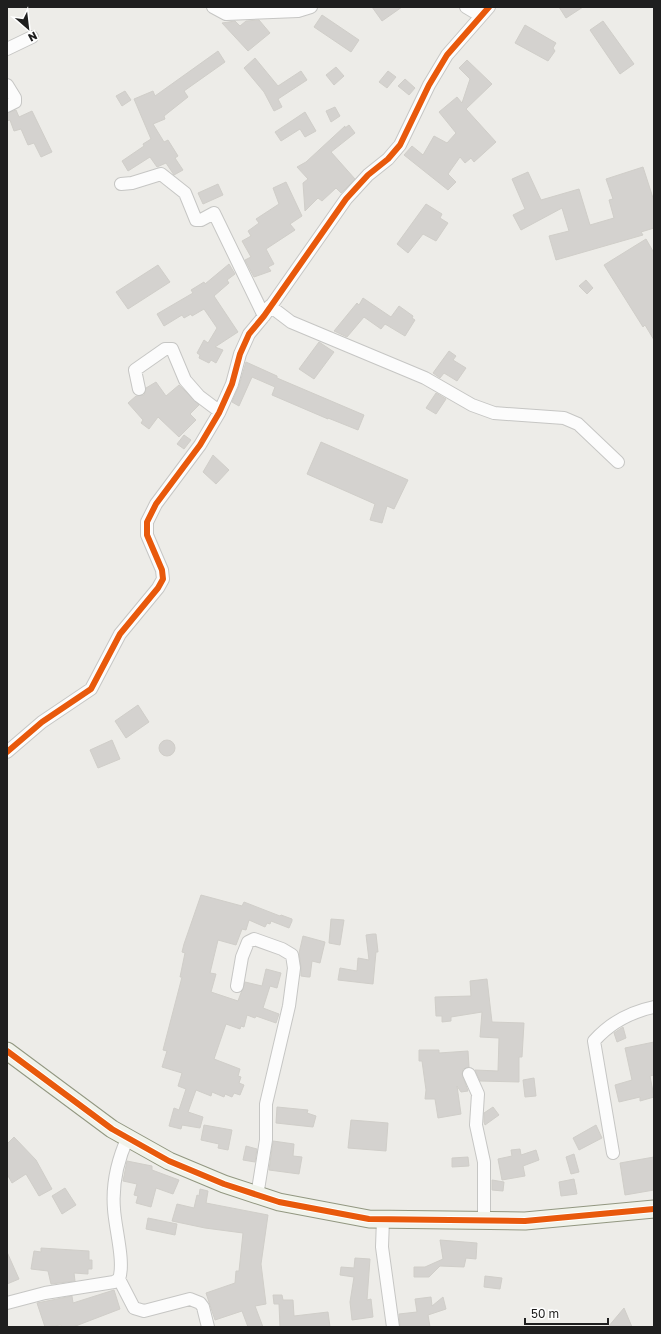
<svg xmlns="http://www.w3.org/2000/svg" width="661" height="1334" viewBox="0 0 661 1334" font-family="'Golos Text',sans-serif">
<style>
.building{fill:#d4d2cf;stroke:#d0cec9}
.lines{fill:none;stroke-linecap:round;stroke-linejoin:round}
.street-casing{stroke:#c6c6c4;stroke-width:14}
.secondary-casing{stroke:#929781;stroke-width:19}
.street{stroke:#fcfcfc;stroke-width:12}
.secondary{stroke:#f1f3eb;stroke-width:17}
.cycleway-casing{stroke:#fff;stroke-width:8}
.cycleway{stroke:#e8590c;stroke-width:6}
</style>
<rect width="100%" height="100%" fill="#edece8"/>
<path class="building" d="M372,7h30l-20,14z
M559,7h24l-17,11z
M322,15l37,25 -8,12 -37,-25z
M259,20l11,13 -22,18 -26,-28 13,-2 5,5 6,-5z
M603,21l31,43 -14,10 -30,-44z
M525,25l31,18 -3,5 2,3 -7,10 -33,-18z
M218,51l7,11 -41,29 4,6 -24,19 1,3 -12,5 11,18 4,-2 10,16 -3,2 8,12 -9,5 -8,-12 -9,4 -7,-10 -22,14 -6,-10 22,-15 -1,-2 8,-5 -17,-40 19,-8 2,5z
M255,58l23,28 23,-15 6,9 -29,19 4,8 -8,4 -10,-19 -20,-24z
M467,60l25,24 -26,25 30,33 -22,20 -3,-4 -6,5 -5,-6 -12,17 8,8 -8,8 -44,-35 8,-9 11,9 11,-19 13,7 9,-10 -17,-21 18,-15 5,6 8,-24 -11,-11z
M336,67l8,9 -10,9 -8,-10z
M388,71l8,6 -9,11 -8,-6z
M405,79l10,9 -6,7 -11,-9z
M125,91l6,9 -9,6 -6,-10z
M335,107l5,9 -9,6 -5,-11z
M16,110l3,7 13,-6 20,41 -11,5 -7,-14 -6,2 -7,-16 -7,2 -4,-11 -3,1v-8z
M305,112l11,19 -11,6 -5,-8 -19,12 -6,-9z
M349,125l6,8 -24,19 24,27 -14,14 -5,-5 -14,13 -4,-3 -13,13 -2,-28 5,-4 -11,-12 9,-5 39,-36v2z
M643,167l11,34v27l-13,4 2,3 -87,25 -7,-24 20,-5 -7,-23 -41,22 -8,-15 12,-6 -13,-30 16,-7 13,28 38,-11 11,36 24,-7 -5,-18 4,-1 -7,-20z
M286,182l16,34 -12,8 5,6 -29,19 8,15 -6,3 3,4 -17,6 -9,-17 6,-3 -9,-16 9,-5 -3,-5 11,-8 -3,-4 23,-15 -6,-16z
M218,184l5,11 -20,9 -5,-11z
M426,204l16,10 -2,4 8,5 -12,18 -13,-7 -15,19 -11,-9z
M646,239l8,14v87l-9,-15 -2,2 -39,-62z
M229,264l6,10 -8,6 2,3 -15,13 24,36 -23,15 8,3 -7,13 -5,-3 -2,3 -10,-5 1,-3 -3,-2 7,-13 4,3 9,-15 -13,-19 -12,7 -1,-2 -7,4 -2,-3 -18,11 -7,-12 36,-21 -2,-3 13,-8 1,2z
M158,265l12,17 -42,27 -12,-17z
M586,280l7,8 -6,6 -8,-8z
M363,298l28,19 8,-11 14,10 -1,2 3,2 -10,16 -20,-12 -4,5 -17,-12 -17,20 -13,-6 23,-28 2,2z
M319,342l15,10 -20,27 -15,-10z
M449,351l7,5 -3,4 13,8 -9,13 -13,-8 -4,5 -7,-5z
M246,362l31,14v2l87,37 -6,15 -30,-12v1l-56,-24 3,-8 -23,-10 -13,29 -7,-4 7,-16z
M156,382l10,14 13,-11 20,20 -9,9 6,6 -17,17 -21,-20 -9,12 -8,-6 2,-3 -15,-17 8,-7 8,-1 2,-7z
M436,393l10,6 -10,15 -10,-6z
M184,435l7,5 -7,9 -7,-5z
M321,442l87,38 -14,29 -7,-3 -5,17 -12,-3 5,-16 -68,-30z
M213,455l16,15 -13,14 -13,-12z
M138,705l11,17 -23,16 -11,-17z
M112,740l8,19 -22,9 -8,-18z
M159 748a8 8 0 1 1 16 0a8 8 0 1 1-16 0Z
M201,895l41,11 2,-4 36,14 1,-1 11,4v2l-3,7 -18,-7 -1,3 -3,-1 -2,4 -16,-7 -3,10 -4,-1 -6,16 -18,-5 -8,33 6,1 -5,18 27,9 7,-19 17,4 4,-17 15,4 -4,15 -7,-2 -7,22 16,6 -3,9 -20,-7 -1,2 -8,-3 -3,12 -3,-1 -1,3 -14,-5 -12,35 26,10 -2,7 3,1 -2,6 5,2 -4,10 -6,-2 -2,4 -7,-3 -1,3 -12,-5 -1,4 -15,-6 -8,22 15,5 -3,11 -18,-3 -1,4 -12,-3 5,-18 5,2 7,-21 -8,-3 4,-13 -20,-6 5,-16 -4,-1 19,-73h-2l5,-24 -3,-1 2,-8z
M331,919l13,1 -4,25 -11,-2z
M373,934h3l2,18h-2l-3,32 -35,-4 2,-12 17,3 1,-13 11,2 -3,-25z
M303,936l22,6 -5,21 -8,-2 -2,16h-2l-7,-1v-9l-2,-14z
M487,979l5,43 32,1 -2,34h-3v25l-39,-1 -5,-11 23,1 1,-33 -19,-1 2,-25 -31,5v4l-9,1v-6h-6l-1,-19 36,-1 -1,-15z
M623,1027l3,11 -9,4 -3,-9z
M654,1042v33l-4,1 4,21 -14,4v-4l-21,5 -4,-17 17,-5 -7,-32z
M419,1050h20v3l29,-2 1,16 -6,2 -1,5 6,17 -7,1 -4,-6 4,28 -23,4 -3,-19h-10l1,-9 -4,-29h-3z
M534,1078l2,18 -11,1 -2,-17z
M277,1107l31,3 -1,3 9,3 -3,11 -37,-4z
M493,1107l6,8 -14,10 -1,-3v-9z
M351,1120l37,3 -2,28 -38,-3z
M204,1125l28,5 -4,20 -10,-2 1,-4 -18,-4z
M596,1125l6,13 -23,12 -6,-12z
M14,1137l22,23 16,29 -13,7 -13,-22 -14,9 -5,-9v-30z
M273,1141l21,3 -1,12 9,1 -3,17 -30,-4z
M246,1146l11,3 -2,13 -12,-2z
M520,1149l1,6 15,-5 3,10 -16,6 2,10 -23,4 -4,-21 14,-3 -1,-6z
M574,1154l5,18 -8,2 -5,-17z
M468,1157l1,9 -17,1v-9z
M654,1157v33l-29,5 -5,-32z
M127,1161l25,5v4l27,10 -6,14 -17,-6 -5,19 -15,-4 2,-7 -4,-1 3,-11 -14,-3z
M574,1179l3,15 -16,2 -2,-14z
M492,1180l12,2 -1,9 -11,-1z
M65,1188l11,17 -14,9 -10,-18z
M200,1189l8,2 -2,12 62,12 -7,49 5,40 -11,2 8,21h-15l-6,-16 -27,9 -9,-27 29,-10 1,-12h3l4,-38 -38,-5 -33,-7 5,-17 17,4 3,-13 2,1z
M148,1218l29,6 -2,11 -29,-6z
M440,1240l37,3 -1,16 -10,-1 -2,9 -24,-1 -11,11h-15v-10h11l18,-8z
M41,1248l48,3v9h3v9h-4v5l-14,-1 1,8 -24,3 -3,-13 -17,-2 3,-18 7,1z
M7,1252l12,27 -12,5z
M355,1258l15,1 -3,41 4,-1 2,18 -21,3 -2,-18 4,-25 -14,-2 1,-8 13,1z
M485,1276l17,2 -2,11 -16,-2z
M114,1290l6,19 -47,18h-12v-2l-16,2 -8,-24 35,-7 1,7z
M273,1295h9l1,5h10l1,16 34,-4 2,15h-50l-1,-23h-5z
M431,1297l1,9 11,-9 3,12 -18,6 2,12h-30l-1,-13 18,-2 -2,-13z
M624,1308l8,19h-24z"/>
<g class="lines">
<defs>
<path id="street" d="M213,7l13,7 72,-3 13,-4
M466,7l15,9
M7,49l25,-12
M7,85l8,13v4l-8,4
M121,184l11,-1 29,-9 24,19 11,27h5l13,-7 50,103
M270,306l21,16 134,56 47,27 22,8 70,5 14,6 40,38
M139,389l-4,-19 30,-21h7l13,31 14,16 20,15
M7,752l35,-30 49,-33 29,-55 38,-46 5,-9 -1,-9 -15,-35v-13l9,-18 44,-59 19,-32 13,-29 8,-30 9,-20 15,-18 82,-117 22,-24 20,-16 12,-14 29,-60 18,-30 42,-48
M237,986l5,-29 6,-15 6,-3 28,10 10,6 2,13 -5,38 -23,98v36l-9,56
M469,1074l9,20 -2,31 8,37v58
M613,1153l-19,-112c16,-18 36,-29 60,-34
M383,1219l-1,28 11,80
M119,1279l15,29 10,3 46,-12 10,4 3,4 5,20
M7,1303l38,-10 69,-11 5,-3c6,-17 -4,-51 -5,-70 -2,-24 4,-50 14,-72"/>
<path id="secondary" d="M7,1051l105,78 57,32 55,23 55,18 90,17 156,2 129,-12"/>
</defs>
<use href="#street" class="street-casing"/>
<use href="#secondary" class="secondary-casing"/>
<use href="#street" class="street"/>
<use href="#secondary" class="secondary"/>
<defs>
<path id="cycleway" d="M7,752l35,-30 49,-33 29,-55 38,-46 5,-9 -1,-9 -15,-35v-13l9,-18 44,-59 19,-32 13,-29 8,-30 9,-20 15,-18 82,-117 22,-24 20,-16 12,-14 29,-60 18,-30 42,-48
M7,1051l105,78 57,32 55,23 55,18 90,17 156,2 129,-12"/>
</defs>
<use href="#cycleway" class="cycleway-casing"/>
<use href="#cycleway" class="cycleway"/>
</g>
<rect width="661" height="1334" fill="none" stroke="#1f1f1f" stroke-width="16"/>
<g transform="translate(28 28) rotate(152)" stroke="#ffffff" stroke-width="3" paint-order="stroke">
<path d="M0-3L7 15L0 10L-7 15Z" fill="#1f1f1f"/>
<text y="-6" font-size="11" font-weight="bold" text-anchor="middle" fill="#1f1f1f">N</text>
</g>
<path d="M525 1318v6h83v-6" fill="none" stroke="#1f1f1f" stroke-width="2"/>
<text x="531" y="1318" font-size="12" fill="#1f1f1f" stroke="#ffffff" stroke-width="3" paint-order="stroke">50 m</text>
</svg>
